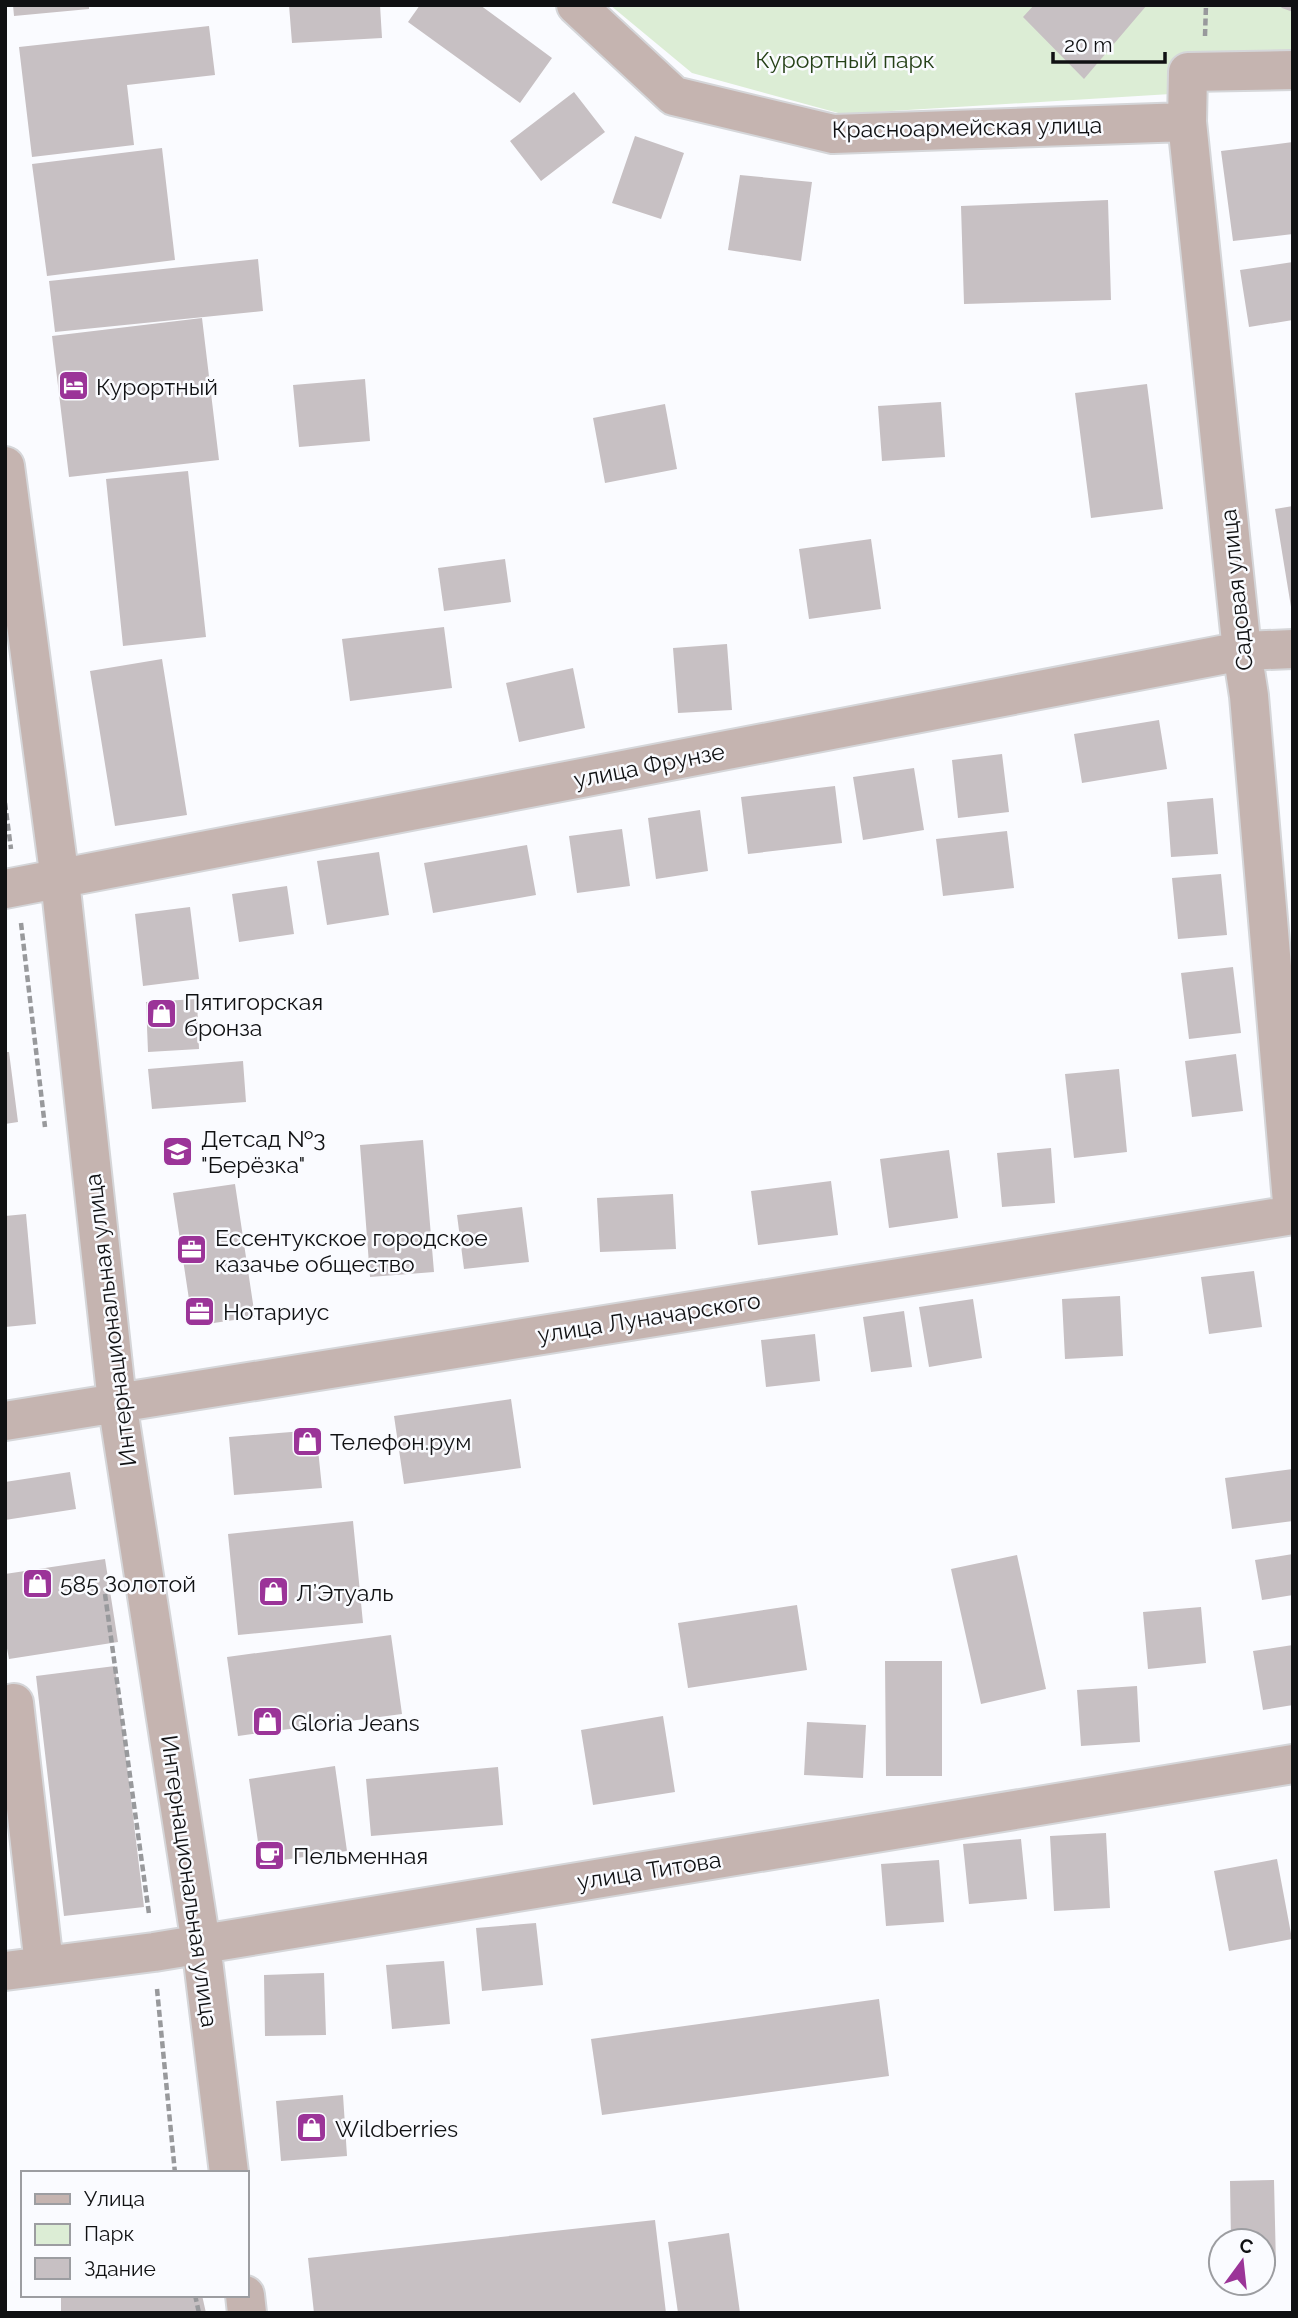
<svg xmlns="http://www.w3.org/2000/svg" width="1298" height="2318" viewBox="0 0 1298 2318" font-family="Raleway,sans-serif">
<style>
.green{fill:#dcedd5}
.building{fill:#c7c0c3}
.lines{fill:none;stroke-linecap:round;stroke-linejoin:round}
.street-casing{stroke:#d5d6d9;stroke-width:42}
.path{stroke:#98999c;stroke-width:4.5;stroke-dasharray:7 3.5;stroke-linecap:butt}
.street{stroke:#c5b4b0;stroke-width:38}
.labels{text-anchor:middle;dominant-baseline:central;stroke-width:5;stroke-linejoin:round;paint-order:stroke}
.park-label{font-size:23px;fill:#254117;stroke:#fafbff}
.street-label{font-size:23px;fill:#101113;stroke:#fafbff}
.poi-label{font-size:23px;fill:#101113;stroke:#fafbff;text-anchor:start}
</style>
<rect width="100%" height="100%" fill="#fafbff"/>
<path class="green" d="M610,5h683v84l-106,4 -345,21 -150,-41z"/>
<path class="building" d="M13,5h76v4l-75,7z
M289,5h91l2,33 -90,5z
M420,5h60l72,53 -32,45 -112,-81z
M1034,5h113l-63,74 -61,-62z
M1279,5h14v7l-11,-4z
M209,26l6,49 -88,10 7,60 -102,12 -13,-110z
M574,92l31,40 -64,49 -31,-40z
M635,136l49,17 -23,66 -49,-16z
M1293,142v92l-60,7 -12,-90z
M162,148l13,112 -128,16 -15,-112z
M740,175l72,7 -11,79 -73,-11z
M1108,200l3,100 -147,4 -3,-98z
M258,259l5,52 -208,21 -6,-51z
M1293,262v58l-44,7 -9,-57z
M202,318l17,142 -150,17 -17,-141z
M365,379l5,62 -71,6 -6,-62z
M1147,384l16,125 -72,9 -16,-125z
M941,402l4,55 -63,4 -4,-55z
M665,404l12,65 -72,14 -12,-65z
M188,471l18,166 -83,9 -17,-167z
M1293,506v101h-2l-16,-98z
M871,539l10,70 -72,10 -10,-70z
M505,559l6,43 -67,9 -6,-43z
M444,627l8,61 -102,13 -8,-62z
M727,644l5,66 -54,3 -5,-65z
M162,659l25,156 -72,11 -25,-155z
M573,668l12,60 -66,14 -13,-59z
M1159,720l8,49 -85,14 -8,-49z
M1002,754l7,58 -51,6 -6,-58z
M914,768l10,62 -61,10 -10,-63z
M835,786l7,57 -94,11 -7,-57z
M1213,798l5,56 -47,3 -4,-55z
M700,810l8,61 -52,8 -8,-61z
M622,829l8,57 -53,7 -8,-57z
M1007,831l7,57 -71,8 -7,-57z
M527,845l9,50 -103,18 -9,-50z
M379,852l10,63 -62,10 -10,-64z
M1221,874l6,61 -49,4 -6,-61z
M287,886l7,48 -55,8 -7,-48z
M190,907l9,72 -56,7 -8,-72z
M1233,967l8,66 -52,6 -8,-66z
M197,999l2,50 -51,3 -2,-50z
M5,1052h4l9,70 -13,2z
M1236,1054l7,57 -51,6 -7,-56z
M243,1061l3,41 -94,7 -4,-40z
M1119,1069l8,83 -53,6 -9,-84z
M423,1140l11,132 -64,5 -10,-132z
M1051,1148l4,55 -53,4 -5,-54z
M949,1150l9,68 -69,10 -9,-69z
M831,1181l7,54 -80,10 -7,-54z
M235,1184l20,133 -62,9 -20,-133z
M673,1194l3,55 -76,3 -3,-54z
M522,1207l7,55 -65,7 -7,-54z
M26,1214l10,110 -31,3v-111z
M1254,1271l8,56 -53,7 -8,-57z
M1120,1296l3,60 -58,3 -3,-60z
M973,1299l9,59 -53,9 -10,-60z
M904,1311l8,56 -41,5 -8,-55z
M815,1334l5,47 -54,6 -5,-47z
M511,1399l10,69 -117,16 -10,-68z
M316,1430l6,58 -88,7 -5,-58z
M1293,1469v52l-61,8 -7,-51z
M70,1472l6,37 -71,11v-38z
M353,1521l10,102 -125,12 -10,-101z
M1293,1554v41l-31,5 -7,-40z
M1017,1555l29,134 -65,15 -30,-135z
M105,1559l13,83 -109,17 -4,-21v-64z
M797,1605l10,65 -119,18 -10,-65z
M1201,1607l5,56 -58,6 -5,-57z
M391,1635l11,79 -164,22 -11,-79z
M1293,1645v60l-30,5 -10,-59z
M885,1661h57v115h-56z
M115,1666l29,241 -80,9 -28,-240z
M1137,1686l3,56 -59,4 -4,-56z
M663,1716l12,76 -82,13 -12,-75z
M807,1722l59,3 -3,53 -59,-3z
M335,1766l12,85 -86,12 -12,-84z
M498,1767l5,58 -132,11 -5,-57z
M1106,1833l4,75 -56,3 -4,-75z
M1021,1839l6,60 -58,5 -6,-60z
M1277,1859l15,80 -63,12 -15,-80z
M939,1860l5,62 -58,4 -5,-62z
M536,1923l7,62 -61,6 -6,-63z
M444,1961l6,63 -58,5 -6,-64z
M324,1973l2,62 -61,1 -1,-61z
M879,1999l10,77 -287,39 -11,-76z
M343,2095l4,61 -66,5 -5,-60z
M1274,2180l2,86 -13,1v-26h-32l-1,-60z
M655,2220l11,93h-352l-6,-55z
M729,2233l11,80h-62l-10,-71z
M61,2295h141l4,18h-145z"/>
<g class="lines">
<defs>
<path id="street" d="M576,5l98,91 159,38 354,-12
M1293,70l-105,2 -1,50 55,529 7,45 44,518
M5,466l55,414 57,522 84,542 28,229
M5,889l1237,-238 51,-2
M5,1421l1288,-206
M14,1703l30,262
M5,1971l149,-19 1139,-188
M245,2295l2,18"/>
</defs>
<use href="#street" class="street-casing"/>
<path class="path" d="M1205,36l1,-31
M5,803l6,46
M21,923l24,204
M105,1594l44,320
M157,1989l18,184
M195,2295l4,18"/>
<use href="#street" class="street"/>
</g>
<defs>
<symbol id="hotel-square" viewBox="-11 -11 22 22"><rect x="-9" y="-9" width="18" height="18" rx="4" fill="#9b3498" stroke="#fafbff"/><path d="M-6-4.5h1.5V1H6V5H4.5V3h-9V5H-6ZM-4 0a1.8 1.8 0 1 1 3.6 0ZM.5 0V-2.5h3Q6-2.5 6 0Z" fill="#fff"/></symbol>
<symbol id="shop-square" viewBox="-11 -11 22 22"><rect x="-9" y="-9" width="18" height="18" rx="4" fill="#9b3498" stroke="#fafbff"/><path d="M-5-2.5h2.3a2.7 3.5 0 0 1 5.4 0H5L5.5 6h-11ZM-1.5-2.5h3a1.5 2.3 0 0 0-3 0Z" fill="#fff"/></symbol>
<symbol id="school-square" viewBox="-11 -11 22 22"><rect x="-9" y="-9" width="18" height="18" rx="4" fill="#9b3498" stroke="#fafbff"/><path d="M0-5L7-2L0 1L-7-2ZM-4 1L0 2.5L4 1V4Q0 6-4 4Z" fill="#fff"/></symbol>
<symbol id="office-square" viewBox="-11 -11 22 22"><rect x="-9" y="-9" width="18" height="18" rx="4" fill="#9b3498" stroke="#fafbff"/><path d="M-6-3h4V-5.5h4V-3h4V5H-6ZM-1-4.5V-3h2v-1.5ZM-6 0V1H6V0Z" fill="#fff"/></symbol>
<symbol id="cafe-square" viewBox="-11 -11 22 22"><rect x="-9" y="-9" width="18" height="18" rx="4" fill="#9b3498" stroke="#fafbff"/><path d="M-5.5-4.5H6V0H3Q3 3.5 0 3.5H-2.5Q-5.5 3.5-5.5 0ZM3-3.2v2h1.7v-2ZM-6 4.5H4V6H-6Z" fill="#fff"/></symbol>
</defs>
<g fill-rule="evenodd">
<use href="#hotel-square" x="56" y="368" width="35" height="35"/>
<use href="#shop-square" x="144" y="996" width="35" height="35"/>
<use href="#school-square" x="160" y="1134" width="35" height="35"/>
<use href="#office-square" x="174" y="1232" width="35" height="35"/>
<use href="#office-square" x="182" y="1294" width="35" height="35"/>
<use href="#shop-square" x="290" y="1424" width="35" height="35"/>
<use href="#shop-square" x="20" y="1566" width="35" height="35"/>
<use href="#shop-square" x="256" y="1574" width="35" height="35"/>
<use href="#shop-square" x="250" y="1704" width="35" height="35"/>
<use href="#cafe-square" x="252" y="1838" width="35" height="35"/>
<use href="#shop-square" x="294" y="2110" width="35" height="35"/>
</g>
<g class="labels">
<g class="park-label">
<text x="845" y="59">Курортный парк</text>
</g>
<g class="street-label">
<text transform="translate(967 127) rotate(-1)">Красноармейская улица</text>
<text transform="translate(1236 590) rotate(-96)">Садовая улица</text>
<text transform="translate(649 765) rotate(-11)">улица Фрунзе</text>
<text transform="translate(649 1317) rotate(-9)">улица Луначарского</text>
<text transform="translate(110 1320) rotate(-97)">Интернациональная улица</text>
<text transform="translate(649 1870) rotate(-9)">улица Титова</text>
<text transform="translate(190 1881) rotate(82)">Интернациональная улица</text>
</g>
<g class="poi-label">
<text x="96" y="386">Курортный</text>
<text x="184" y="1001">Пятигорская<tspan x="184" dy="26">бронза</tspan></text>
<text x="201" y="1138">Детсад №3<tspan x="201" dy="26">"Берёзка"</tspan></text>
<text x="215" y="1237">Ессентукское городское<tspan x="215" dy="26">казачье общество</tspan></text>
<text x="223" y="1311">Нотариус</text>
<text x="330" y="1441">Телефон.рум</text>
<text x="60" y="1583">585 Золотой</text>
<text x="296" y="1592">Л’Этуаль</text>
<text x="291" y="1722">Gloria Jeans</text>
<text x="293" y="1855">Пельменная</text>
<text x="335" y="2128">Wildberries</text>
</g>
</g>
<rect width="1298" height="2318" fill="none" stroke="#101113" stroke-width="14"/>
<rect x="21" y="2171" width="228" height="126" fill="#fafbff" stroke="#9c9da1" stroke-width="2"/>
<rect x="35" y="2194" width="35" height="10" fill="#c5b4b0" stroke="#9c9da1" stroke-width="2"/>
<text x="84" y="2206" font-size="21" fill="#101113">Улица</text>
<rect x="35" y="2224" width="35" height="21" fill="#dcedd5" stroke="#9c9da1" stroke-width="2"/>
<text x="84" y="2241" font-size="21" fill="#101113">Парк</text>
<rect x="35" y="2258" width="35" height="21" fill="#c7c0c3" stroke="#9c9da1" stroke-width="2"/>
<text x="84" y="2276" font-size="21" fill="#101113">Здание</text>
<g transform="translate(1242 2262) rotate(15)"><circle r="33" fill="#fafbff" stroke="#9c9da1" stroke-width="2"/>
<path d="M0-5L12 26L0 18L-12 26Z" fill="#9b3498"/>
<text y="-10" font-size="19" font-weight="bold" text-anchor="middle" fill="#101113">С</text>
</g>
<path d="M1053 52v10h112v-10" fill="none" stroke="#101113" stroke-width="3.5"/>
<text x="1064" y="52" font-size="21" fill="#101113" stroke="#fafbff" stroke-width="5" paint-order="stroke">20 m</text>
</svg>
